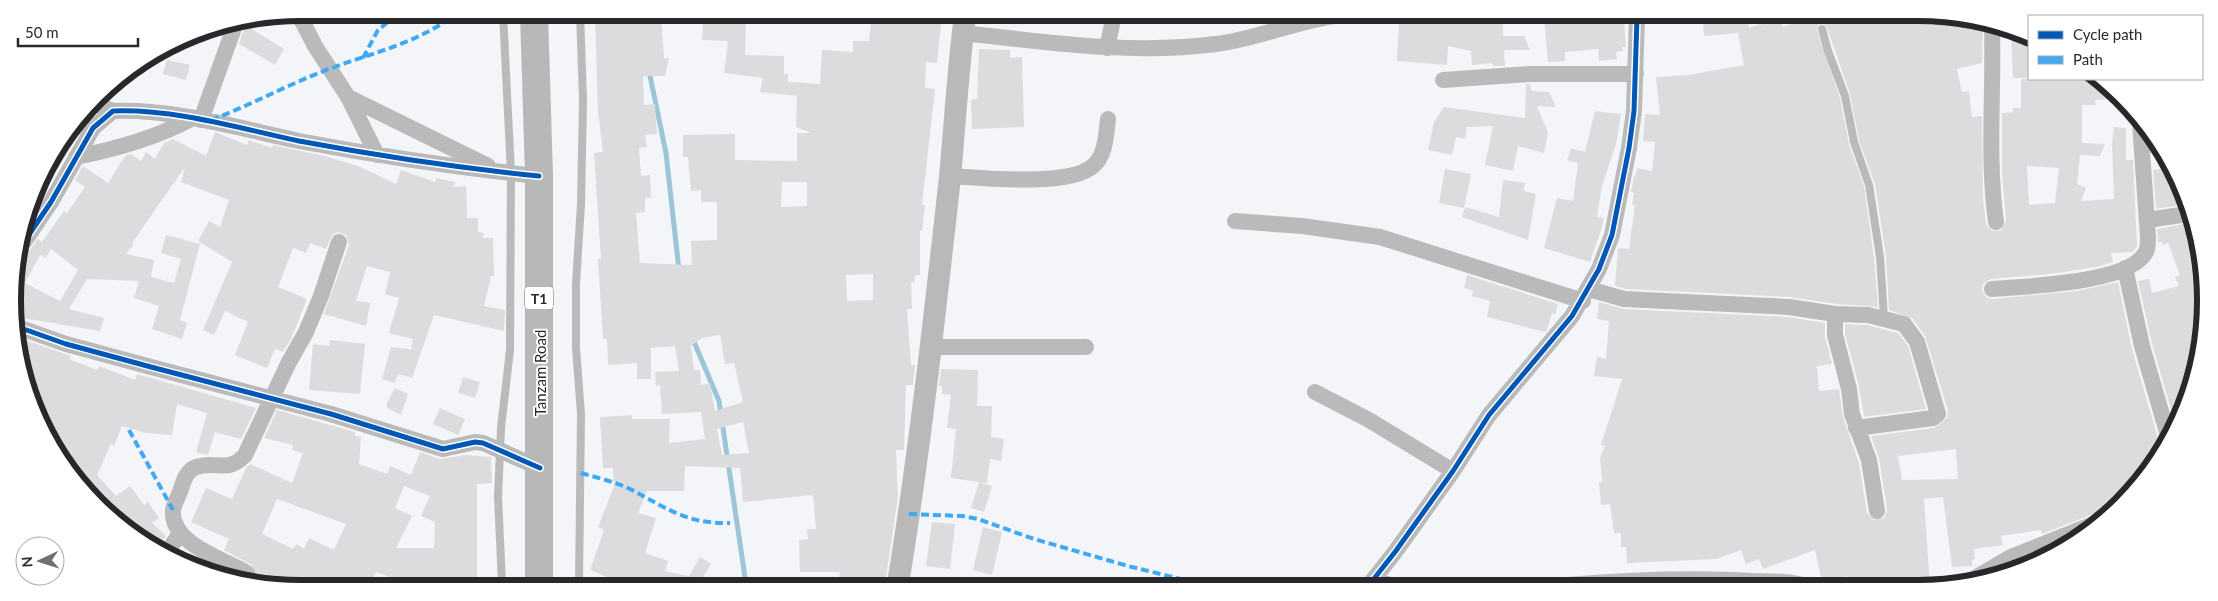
<svg xmlns="http://www.w3.org/2000/svg" width="2218" height="601" viewBox="0 0 2218 601" font-family="Lato,sans-serif">
<style>
.lines{fill:none;stroke-linecap:round;stroke-linejoin:round}
.stream{stroke:#9cc5d7;stroke-width:5}
.building{fill:#dcdcde;fill-rule:evenodd}
.lane{stroke:#bababa;stroke-width:8}
.street{stroke:#bababa;stroke-width:16}
.secondary{stroke:#b9b9b9;stroke-width:22}
.highway{stroke:#b8b8b8;stroke-width:28}
.quiet{stroke:#3fa9f5;stroke-width:4;stroke-dasharray:8 4;stroke-linecap:butt}
.cycleway-casing{stroke:#fff;stroke-width:8}
.cycleway{stroke:#0057b8;stroke-width:5}
.labels{text-anchor:middle;dominant-baseline:central;stroke-width:4;stroke-linejoin:round;paint-order:stroke}
.shield{fill:#fff;stroke:#68686b;stroke-width:1}
.shield-label{font-size:14px;font-weight:bold;fill:#28282b}
.street-label{font-size:15px;fill:#28282b;stroke:#fff}
.rim{fill:none;stroke:#28282b;stroke-width:6}
</style>
<rect width="100%" height="100%" fill="#f4f5f9"/>
<g class="lines">
<path class="stream" d="M649,71l17,82 13,117
M692,337l27,64 27,183"/>
</g>
<path class="building" d="M626,14h35l3,44h5l-4,18h-22l1,29 11,-1 2,30 -12,1 2,12 -8,1 2,28 9,-1 1,23h-6v14l-9,1 4,50 52,2 -1,-24 26,-1v-38h-16v-12l-10,1 -3,-34h-5v-22l52,-1v26l62,1v-28h14l-15,-6 1,-31 -37,-4 3,-14 -39,-5 4,-32 -26,-1 1,-21 13,1v-6h28l-1,10h3l-1,31 39,1v18h4v8l32,2 2,-34 31,2v-11h16l2,-20h5l1,-7 65,1 -5,48 -11,-1 -1,26 10,1 -13,116h3l-3,26h-2v44h-5v7h-4l1,27h-5l4,56h4l-2,20h-7l-2,65h-8l2,47 -13,87h-47l2,-12h-40l-1,-32 9,-1 -1,-10h9l-3,-34 -70,7 -3,-34 -55,-2 -1,25h-37l-9,22 18,5 -11,35 23,8 -3,10 24,5 11,-19 11,7 -12,20h-97l3,-8 -15,-6 14,-40 -6,-3 16,-41 -1,-18h-10l-3,-51 32,-2v4h38l-1,24 36,-4 -4,-27 -39,2 -2,-29 -4,1 -1,-14 24,-1 -4,-25 -24,2v31h-14v-16l-29,2 -1,-26h-4l-5,-80h3l-7,-106 9,-1 -5,-40 -3,-95 31,-1zM782,182h25v24l-26,1zM873,274v26l-26,1 -1,-26zM720,335l5,29 9,-1 9,39 -28,9 -5,-28 -9,2 -1,-15h-6l-3,-24 11,-8zM743,422l6,31 -27,2 -5,-26z
M1424,17v3l15,-2 17,2v-2l47,1v17h21l6,14h-26l1,16h-12l-1,-3 -20,2 -1,-14 -23,-5 -1,19 -50,-4 2,-42z
M1544,17h20v3l46,-3 2,3h12l2,27h-4l1,4 -7,1 1,7 -18,2 -1,-12 -33,3v9l-17,1z
M1813,17l160,1 10,4 -1,41 -25,6 5,23 7,-1 3,26 10,-1 1,83 3,25 6,7 9,-1 5,-9 -4,-48v-60l11,-1v-4h8v-29h74l21,20 -21,1 1,5h-14v38l23,1 -5,12 -20,-1 -3,29 9,4 -5,13 33,-2 -2,-55 2,-17 12,1v32h7l4,87 -5,5 -21,1 2,9 -17,5 -46,7 -59,5 -8,5 -1,6 5,8 6,1 84,-8 41,-9 14,67 27,93 5,6 -55,67 -6,-4 -5,1 -56,22 -1,-4 -40,6 2,9 -29,4 1,10 -3,1v6l-20,1 -9,-70 -19,2 6,87h-82l-1,-10 -25,6 -7,-32 -52,19 -4,-10 -13,5 -5,-14 -25,9 -89,4 -1,-16h-5v-14h-7l-4,-29 -9,1 -2,-23h3l-2,-24 5,-12 -4,-1 21,-66 -28,-3 3,-19 9,2 3,-38 -12,-2 2,-17 25,7 164,8 37,6v14l7,27 -15,2 2,25 20,-2 4,28 16,46 8,50 7,7 10,-2 3,-9 -8,-51 -8,-22 63,-8 13,-10 1,-7 -23,-75 -13,-18 -23,-8 -3,-54 -11,-72 -16,-43 -9,-47 -23,-66 -3,-4 -6,1 -1,5 23,68 9,46 15,42 10,72 4,49 -42,-3 -47,-7 -163,-8 -11,-3 3,-38 11,1 6,-44h-3l2,-12 -3,-1 3,-16h1l2,-8 15,3 3,-29 -12,-1 2,-27 15,1 -4,-38 33,-2 55,-10 -6,-32 -34,3 -1,-14 45,-4 1,10 17,-6 1,3 13,-5 3,7zM2027,166l32,2 -4,35 -26,2zM1956,449l2,30 -56,1 -4,-24z
M245,25l39,24 -9,16 -36,-21z
M2011,34l18,7v37h-16z
M979,49l31,1v8l12,-1 2,70 -52,2 -1,-29 6,-1z
M167,60l23,5 -4,15 -23,-6z
M1526,84h3l3,7 17,1 7,15 -19,-1 11,27 -4,20 -26,-7 -5,25 -28,-6 8,-39 -26,1 -2,12 -9,-2 -4,18 -24,-5 6,-28 10,-15 81,11z
M1595,111l26,3 -5,30 -14,42 -5,31 7,1 -2,9 -12,35 -46,-14 13,-50 16,3 5,-38 -11,-3 4,-12 14,4z
M215,132l32,13 2,-5 23,8 1,-3 52,11 33,10 38,18 5,-14 34,12 1,-4 19,4 -1,5 12,-1 1,32h11v14l6,1 -1,5h10l1,38h-3l-7,30 21,4 -1,21 -70,-16 -22,63 -14,-4 -4,9 -12,-4 9,-32 26,3 -6,-2 2,-9 -24,-6 10,-35 -14,-4 5,-22 -23,-6 -11,35 14,2 -4,23 -42,-12 25,-69 -3,-10 -9,-3 -5,3 -6,14 -16,-6 -4,10 -13,-5 -15,39 29,12 -15,38 -9,15 -8,-3 -8,19 -32,-13 13,-33 -23,-11 -11,24 -11,-5 29,-68 -34,-21 11,-20 11,6 9,-27 -48,-18 4,-15 -53,76 2,1 -8,10 28,6 -3,17 23,6 7,-24 -20,-6 5,-18 34,9 -20,76 7,3 -5,16 -30,-10 7,-23 -25,-8 5,-17 -52,-2 -18,30 35,9 -4,13 -83,-14 -4,-36 6,-20 4,-9 6,-1 9,-12 4,3 22,-31 3,2 18,-26 -10,-7 8,-14 25,17 18,-28 5,-1 10,7 5,-9 9,7 9,-16 9,-4 33,17zM51,249l27,21 -18,31 -35,-18 15,-28 6,3z
M60,150l6,5 -8,14 -8,-6z
M2168,168l11,25 2,12 -25,4 -3,-39z
M1445,169l26,5 -7,34 -25,-5z
M1503,180l22,3 -1,8 12,3 -8,46 -66,-23 3,-10 34,10z
M2184,224l13,36 3,-1v77l-4,1 4,19 -25,67 -23,-79 -14,-63 11,-2 3,14 27,-7 -4,-9 5,-2 -12,-32 -5,2 -1,-3h-4l-1,-13z
M1467,275l91,29 -3,10 -3,-1 -5,17 -2,2 -58,-15 3,-16 -18,-5 1,-5 -9,-3z
M1845,324l22,1 31,8 10,13 18,63 -62,8 -5,-30 -14,-53z
M19,338l52,18 -2,3 28,11 2,-4 36,14 2,-6 119,34 -15,31 -26,-7 -7,23 -12,-3 11,-39 -30,-9 -5,31 -26,-2 -24,-7 -8,20 -3,-2 -14,31 19,21 14,-10 14,19 4,-3 11,16 -7,5 14,13 -7,12 -18,-8 -69,-64 -50,-101z
M330,340l35,4 -5,50 -51,-4 4,-46 16,2z
M941,369l37,1 -1,36h15l-1,31 13,2 -3,22 -11,-2 -3,24 -8,-1 13,4 -8,26 -13,-4 8,-26 -28,-4 5,-49 -9,-1 4,-33 -9,-1v-8h-3z
M463,377l17,5 -5,16 -17,-5z
M395,388l13,6 -7,21 -14,-7v-5z
M440,408l25,11 -7,16 -25,-11z
M277,410l78,22v4l6,1 -2,27 28,10 3,-8 21,9 9,-23 20,7 26,-4 25,2 1,26 -15,1v99h-76v-2l-25,-9 -5,11h-107l-4,-3 -8,-15 -28,-15 5,-11 -38,-17 15,-34 26,11 14,-31 4,-4 42,19 11,-30 -11,-3 1,-5 -29,-7zM404,486l26,10 -9,20 14,6 -1,26h-38l16,-32 -17,-8zM277,499l69,25 -12,26 -25,-12 -5,11 -7,-5 -4,5 -31,-15z
M932,522l23,2 -5,45 -24,-3z
M983,527l19,5 -10,43 -19,-5z
M181,550l9,9 -1,1 -12,-5z"/>
<g class="lines">
<path class="lane" d="M1822,29l6,22 17,45 9,46 15,43 11,72 4,61
M502,583l-4,-86 3,-69 9,-78 1,-177 -8,-160
M579,584l2,-170 -5,-66v-64l5,-80 2,-104 -3,-87"/>
<path class="street" d="M298,13l17,33 33,51 29,58
M1992,26c2,65 -5,131 4,196
M963,33c84,9 168,22 253,11 40,-5 78,-22 118,-28
M1107,48l7,-33
M1443,80l87,-6h106
M348,97l140,69
M95,104l18,7
M201,120l34,-95
M76,157c40,-8 80,-19 115,-38
M950,176c31,2 120,11 143,-10 13,-11 13,-31 15,-47
M2148,220l39,-6
M1235,221l67,5 78,11 203,64
M24,242l27,-40 42,-74 20,-17c63,-2 125,17 186,30 80,15 160,27 240,35
M2125,268l17,78 27,93
M1589,289l35,10 165,8 46,7 33,1 36,9 13,18 21,72 -5,4 -77,10
M1992,289c34,-3 137,-5 154,-37 2,-4 2,-11 2,-15l-8,-114
M1835,314v21l14,54 3,25 17,46 8,51
M18,327l48,17 85,23 180,47 112,35 32,-7 8,1 57,25
M930,347h156
M1315,392l54,28 84,51
M168,551l12,-18
M1374,580l16,5
M1968,582l43,-25 90,-36
M251,583l-4,-10c-23,-14 -77,-29 -74,-63 1,-6 5,-13 7,-18 3,-10 6,-21 16,-25 19,-7 32,7 49,-12l43,-91 18,-32 15,-36 18,-54
M1369,585l26,-33 58,-81 36,-56 83,-99 27,-47 13,-34 17,-87 5,-37 3,-94
M1567,585c62,-5 123,-8 185,-4 17,1 38,-1 54,5"/>
<path class="secondary" d="M898,584c22,-135 37,-271 52,-407 5,-54 8,-108 15,-162"/>
<path class="highway" d="M534,13l5,163v408"/>
<path class="quiet" d="M363,58l15,-28 21,-17
M211,120c40,-15 78,-36 118,-51 45,-17 90,-26 128,-56
M129,430l44,80
M581,473c17,5 35,9 51,17 36,19 55,34 98,33
M909,514l53,2 16,3 56,20 94,27 77,19"/>
<defs>
<path id="cycleway" d="M24,242l27,-40 42,-74 20,-17c63,-2 125,17 186,30 80,15 160,27 240,35
M18,327l48,17 85,23 180,47 112,35 32,-7 8,1 57,25
M1369,585l26,-33 58,-81 36,-56 83,-99 27,-47 13,-34 17,-87 5,-37 3,-94"/>
</defs>
<use href="#cycleway" class="cycleway-casing"/>
<use href="#cycleway" class="cycleway"/>
</g>
<g class="labels">
<rect class="shield" x="525" y="286.5" width="28" height="23" rx="4"/>
<g class="shield-label">
<text x="539" y="298">T1</text>
</g>
<g class="street-label">
<text transform="translate(540 373) rotate(-90)">Tanzam Road</text>
</g>
</g>
<path d="M0 0H2218V601H0ZM300 21H1918A279 279 0 0 1 2197 300V301A279 279 0 0 1 1918 580H300A279 279 0 0 1 21 301V300A279 279 0 0 1 300 21Z" fill="#fff" fill-rule="evenodd"/>
<path class="rim" d="M300 21H1918A279 279 0 0 1 2197 300V301A279 279 0 0 1 1918 580H300A279 279 0 0 1 21 301V300A279 279 0 0 1 300 21Z"/>
<rect x="2028" y="15" width="175" height="65" fill="#ffffff" stroke="#a9a9aa"/>
<rect x="2038" y="31" width="25" height="8" fill="#0057b8" stroke="#a9a9aa"/>
<text x="2073" y="40" font-size="15" fill="#28282b">Cycle path</text>
<rect x="2038" y="56" width="25" height="8" fill="#3fa9f5" stroke="#a9a9aa"/>
<text x="2073" y="65" font-size="15" fill="#28282b">Path</text>
<g transform="translate(40 561) rotate(266)"><circle r="24" fill="#ffffff" stroke="#a9a9aa"/>
<path d="M0-4L9 19L0 12L-9 19Z" fill="#6f7073"/>
<text y="-8" font-size="14" font-weight="bold" text-anchor="middle" fill="#28282b">N</text>
</g>
<path d="M18 38v8h120v-8" fill="none" stroke="#28282b" stroke-width="2.5"/>
<text x="25" y="38" font-size="15" fill="#28282b" stroke="#ffffff" stroke-width="4" paint-order="stroke">50 m</text>
</svg>
